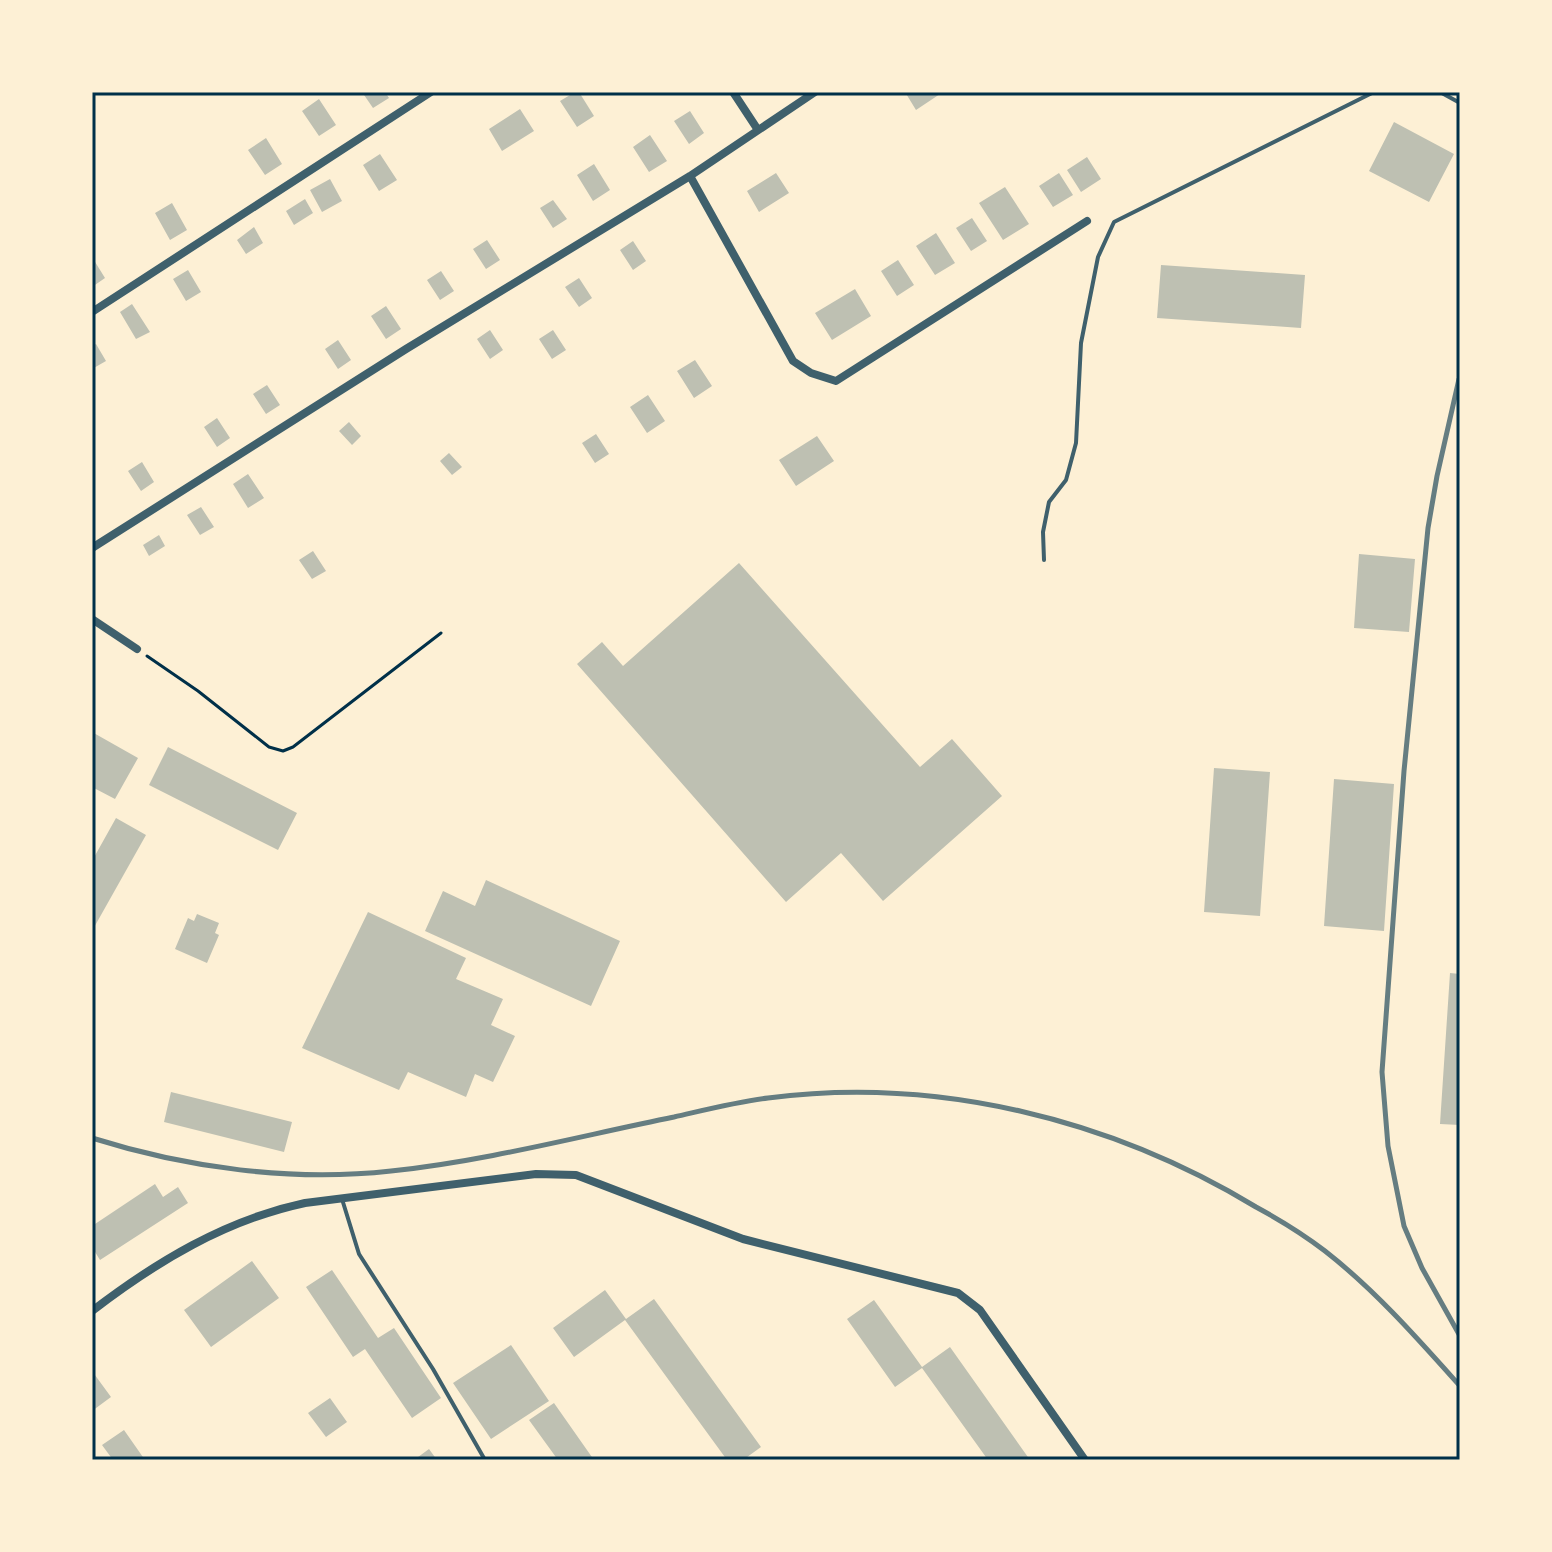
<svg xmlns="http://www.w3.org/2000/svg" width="1552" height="1552" viewBox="0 0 1552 1552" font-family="'Open Sans',sans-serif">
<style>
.building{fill:#bec0b2}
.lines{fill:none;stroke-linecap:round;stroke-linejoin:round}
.path{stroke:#003049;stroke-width:3}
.service{stroke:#3f606c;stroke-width:4}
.minor{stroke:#3f606c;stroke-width:8}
.rail{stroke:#657d81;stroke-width:5}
.neatline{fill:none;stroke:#003049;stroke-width:3}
</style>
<rect width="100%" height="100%" fill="#fdf0d5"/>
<path class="building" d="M362,92h23l4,6 -16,10z
M575,92h4l15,24 -17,11 -17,-26z
M905,92h38l-27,18z
M319,99l17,26 -17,11 -17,-25z
M520,109l14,22 -32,20 -13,-22z
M690,111l14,22 -15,11 -15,-23z
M1394,122l60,32 -25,48 -60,-31z
M650,135l17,26 -18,11 -16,-25z
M266,138l16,26 -17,11 -17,-25z
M380,154l17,26 -18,11 -16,-26z
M1087,157l14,22 -20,13 -14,-22z
M594,164l16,26 -17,11 -16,-26z
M776,173l13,20 -30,19 -12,-21z
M1059,173l14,22 -20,12 -14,-21z
M330,179l12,22 -20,11 -12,-22z
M1005,187l24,37 -26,16 -24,-37z
M305,199l8,14 -19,12 -8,-14z
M553,200l14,19 -14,9 -13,-20z
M172,203l15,27 -17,10 -15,-27z
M972,218l15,23 -16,10 -15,-23z
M254,227l9,16 -17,11 -9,-14z
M936,233l19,30 -20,12 -19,-29z
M487,240l13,20 -14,9 -13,-20z
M633,241l13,20 -13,9 -13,-20z
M92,257l13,21 -13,9z
M898,260l16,25 -17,11 -16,-25z
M1161,265l144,10 -4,53 -144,-10z
M188,270l13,22 -15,9 -13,-22z
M441,271l13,20 -14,9 -13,-20z
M579,278l13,20 -13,9 -14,-20z
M855,289l16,27 -39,24 -17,-27z
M132,304l18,28 -14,7 -16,-27z
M386,306l15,23 -15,10 -15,-23z
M490,330l13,20 -13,9 -13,-20z
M553,330l13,20 -14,9 -13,-20z
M338,340l13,20 -13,9 -13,-20z
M96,344l10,17 -14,8v-23z
M695,360l17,26 -18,12 -17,-27z
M267,385l13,20 -14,9 -13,-20z
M648,395l17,26 -18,12 -17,-26z
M217,418l13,20 -13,9 -13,-20z
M349,422l12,14 -9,9 -13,-14z
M596,434l13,20 -14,9 -13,-20z
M817,436l17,25 -38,25 -17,-26z
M449,453l13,14 -10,8 -12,-14z
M142,462l12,20 -13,9 -13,-20z
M248,474l16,24 -16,10 -15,-24z
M201,507l13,20 -14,8 -13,-20z
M159,535l6,11 -16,10 -6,-11z
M313,551l13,20 -14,8 -13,-19z
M1359,554l56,5 -6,73 -55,-4z
M739,563l181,204 32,-28 50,57 -119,105 -42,-48 -55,49 -209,-238 25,-22 21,24z
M92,732l46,26 -23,41 -23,-12z
M168,747l129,66 -19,37 -129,-65z
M1214,768l56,4 -10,144 -56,-4z
M1334,779l60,5 -10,147 -60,-5z
M116,818l30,17 -54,96v-70z
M486,880l134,61 -29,65 -166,-75 18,-40 32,15z
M368,912l98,46 -10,21 47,20 -12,26 24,11 -22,46 -18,-8 -9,23 -58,-25 -9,18 -97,-42z
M197,914l22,9 -4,10 4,2 -12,28 -32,-14 13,-31 6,3z
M1450,973l10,1v151l-20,-1z
M171,1092l121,30 -8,30 -120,-30z
M155,1184l8,13 15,-10 10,16 -88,57 -8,-13v-21z
M252,1261l27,37 -68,49 -27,-37z
M332,1270l46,68 16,-10 47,70 -29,20 -47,-69 -12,8 -47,-70z
M605,1290l21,29 28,-20 107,148 -18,13h-16l-102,-140 -51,37 -21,-29z
M874,1300l48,67 28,-20 80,113h-42l-66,-92 -27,19 -48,-68z
M511,1345l38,56 -58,38 -38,-56z
M92,1371l19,26 -19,14z
M330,1398l17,24 -21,15 -18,-24z
M554,1403l40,57h-36l-29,-40z
M124,1430l21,30h-32l-11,-15z
M429,1449l8,11h-23z"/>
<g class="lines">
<path class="path" d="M147,656l51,35 71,56 14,4 10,-4 148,-114"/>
<path class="service" d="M1440,92l20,11
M1044,560l-1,-28 6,-30 17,-22 10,-37 5,-100 17,-86 16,-35 260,-130
M342,1199l17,55 74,115 52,91"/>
<path class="minor" d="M733,92l25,38
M690,176l103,185 18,12 25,8 251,-160
M92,312l339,-220
M92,548l314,-199 284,-173 125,-84
M92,619l45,30
M92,1311c64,-49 133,-91 213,-108l231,-29 40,1 167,64 215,54 22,17 105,150"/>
<path class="rail" d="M1459,379l-22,97 -9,52 -24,243 -22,301 6,74 16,80 18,42 38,68
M92,1138c95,30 200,44 299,33 95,-10 189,-35 283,-54 31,-7 62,-15 94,-19 169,-22 343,21 488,109 24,13 47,27 69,44 50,39 93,88 135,135"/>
</g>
<rect width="1552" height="1552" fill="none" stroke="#fdf0d5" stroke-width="188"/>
<rect x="94" y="94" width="1364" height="1364" class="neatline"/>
</svg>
